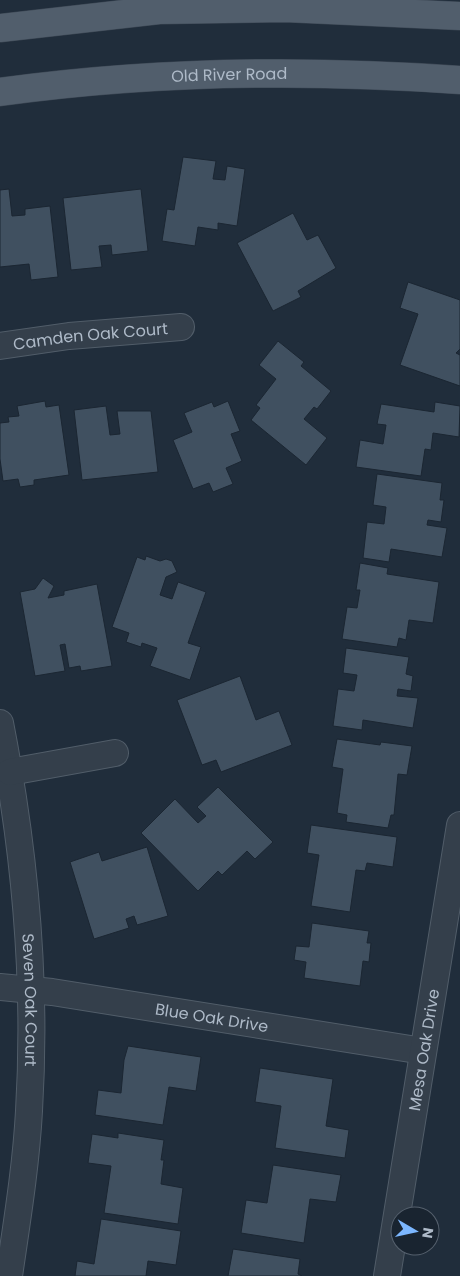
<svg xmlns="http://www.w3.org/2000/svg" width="460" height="1276" viewBox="0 0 460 1276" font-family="Poppins,sans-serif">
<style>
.building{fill:#405060;stroke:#1b2632}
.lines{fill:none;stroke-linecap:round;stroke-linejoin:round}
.minor-casing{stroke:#515d69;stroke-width:28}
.major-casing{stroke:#3d4855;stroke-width:29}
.minor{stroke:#343f4b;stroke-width:26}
.major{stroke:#515e6c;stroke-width:28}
.labels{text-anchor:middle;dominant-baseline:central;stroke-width:5;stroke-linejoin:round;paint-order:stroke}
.street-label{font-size:16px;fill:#aebac8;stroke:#192430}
</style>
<rect width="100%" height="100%" fill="#202d3b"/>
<path class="building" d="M183,157l33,4 -3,18 12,1 2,-14 18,3 -8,57 -19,-3v7l-20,-3 -3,19 -33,-5 5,-32 7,1z
M9,189l3,27 13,-1v-6l25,-3 8,71 -27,3 -2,-16 -29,3v-77z
M141,189l7,62 -36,4 -1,-10 -12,1 3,21 -31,3 -8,-72z
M293,213l14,27 11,-5 18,33 -38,23 3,6 -28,14 -36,-68z
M408,282l52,18v49l-4,4 4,2v31l-60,-21 18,-51 -18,-6z
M278,341l26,21 -3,4 30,25 -14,18 -3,-2 -10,12 23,19 -21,27 -55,-45 9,-12 -4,-3 20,-26 -17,-14z
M45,401l1,6 13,-2 10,70 -35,5v5l-14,2 -2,-8 -15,2 -3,-22v-36l9,-1 -1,-5 11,-1 -2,-10z
M228,401l12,30 -9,3 11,27 -16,7 7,16 -20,8 -4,-9 -16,6 -20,-49 19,-8 -8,-19 28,-11 2,5z
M435,402l25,4 -1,31 -26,-4 -2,17 -6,-1 -4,27 -65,-9 4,-27 23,4 3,-19 -9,-1 4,-20 53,8z
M106,406l4,29 10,-1 -3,-23h34l7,61 -76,8 -8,-70z
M377,474l65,9 -2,17h4l-3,22 -13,-2 -1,5 20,3 -5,29 -51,-8 -2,13 -26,-4 4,-36 17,2 2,-17 -13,-2z
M146,556l14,5 6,-2 6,2 5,11 -11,5 -6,18 12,4 6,-17 28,10 -18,51 13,4 -11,33 -40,-14 7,-18 -15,-5 -1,4 -15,-5 3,-9 -17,-6 25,-70 8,3z
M360,563l28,5 -1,6 52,8 -6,41 -24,-3 -3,20 -7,-2 -2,9 -55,-8 5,-32 10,1 3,-18h-4z
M43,578l11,8 -6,12 16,-3v-4l33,-7 15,82 -31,5 -1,-5 -11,2 -4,-24 -5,1 5,26 -30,5 -15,-84 15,-3z
M346,648l63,9 -3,17 7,2 -2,15 -13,-2 -1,7 21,2 -5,30 -50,-8 -1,10 -29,-4 5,-37 16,2 3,-16 -14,-2z
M240,676l16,44 23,-9 13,34 -71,27 -5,-12 -14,5 -25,-65z
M337,739l43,6 1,-3 31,4 -5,29 -9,-1 -4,41h-3l-3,13 -42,-6 1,-7 -10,-2 6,-44 -11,-2z
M218,787l55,55 -18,17 -8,-8 -25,24 -4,-4 -20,20 -57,-58 34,-34 23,24 8,-7 -9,-9z
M311,825l86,12 -4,30 -26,-4 -2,8 -9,-1 -6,42 -39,-6 8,-51 -12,-2z
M147,847l21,69 -31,9 -3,-9 -8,3 3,9 -35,11 -24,-77 29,-10 3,9z
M312,923l57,8 -2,12h4l-2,19 -6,-1 -3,25 -56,-8 2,-16 -12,-2 2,-14 13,1z
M128,1046l73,11 -5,34 -27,-4 -6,38 -68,-10 3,-25 23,3 3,-33z
M260,1068l73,11 -7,47 23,4 -4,28 -70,-10 6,-42 -26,-4z
M118,1133l46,7 -3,20h3l-3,24 22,4 -5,36 -74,-11 7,-47 -23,-3 4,-29 26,4z
M273,1165l68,10 -5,27 -26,-3 -6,44 -63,-10 5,-33 21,3z
M101,1219l80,12 -5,34 -28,-4 -2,15h-71l2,-15 17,3z
M233,1249l67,10 -2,15 4,2h-74z"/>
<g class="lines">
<defs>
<g id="minor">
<path id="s1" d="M0,346l69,-10 112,-9"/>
<path id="s2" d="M0,723c25,128 37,257 29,388 -3,55 -12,110 -20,165"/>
<path d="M10,772l105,-19"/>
<path id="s3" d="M0,987l52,5 371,59"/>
<path id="s4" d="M387,1276l73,-451"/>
</g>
<g id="major">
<path d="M0,28l159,-18 126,-2 175,8"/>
<path id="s5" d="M0,92c152,-21 307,-23 460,-12"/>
</g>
</defs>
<use href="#minor" class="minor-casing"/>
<use href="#major" class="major-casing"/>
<use href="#minor" class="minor"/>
<use href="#major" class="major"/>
</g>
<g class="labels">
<g class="street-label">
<text stroke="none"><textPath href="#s5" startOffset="230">Old River Road</textPath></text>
<text stroke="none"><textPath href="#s1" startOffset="91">Camden Oak Court</textPath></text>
<text stroke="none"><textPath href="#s2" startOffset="279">Seven Oak Court</textPath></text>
<text stroke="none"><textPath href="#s3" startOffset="214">Blue Oak Drive</textPath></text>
<text stroke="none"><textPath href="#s4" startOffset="229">Mesa Oak Drive</textPath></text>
</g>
</g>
<g transform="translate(415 1231) rotate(99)"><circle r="24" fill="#192430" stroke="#55606d"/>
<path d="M0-4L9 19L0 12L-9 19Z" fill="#7cb7ff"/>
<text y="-8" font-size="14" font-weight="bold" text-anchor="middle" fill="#aebac8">N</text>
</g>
</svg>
